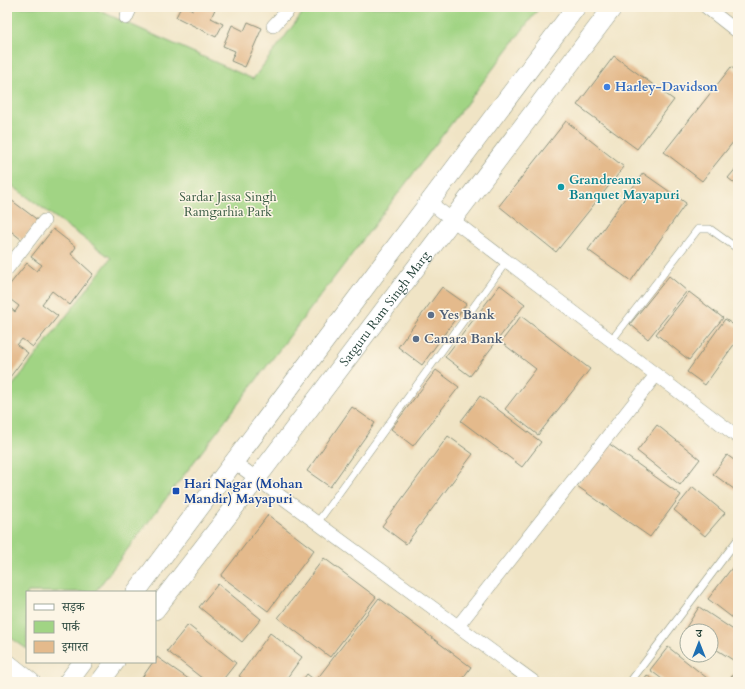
<svg xmlns="http://www.w3.org/2000/svg" width="745" height="689" viewBox="0 0 745 689" font-family="Cardo,'Noto Serif Devanagari',serif">
<style>
.green{fill:#a1d484;stroke:#60885c}
.building{fill:#e4ba8c}
.lines{fill:none;stroke-linecap:round;stroke-linejoin:round}
.service-casing{stroke:#88907c;stroke-width:8}
.minor-casing{stroke:#88907c;stroke-width:14}
.tertiary-casing{stroke:#88907c;stroke-width:18}
.secondary-casing{stroke:#88907c;stroke-width:20}
.service{stroke:#fff;stroke-width:7}
.minor{stroke:#fff;stroke-width:13}
.tertiary{stroke:#fff;stroke-width:17}
.secondary{stroke:#fff;stroke-width:19}
.shop-dot{fill:#3f7fe0;stroke:#fcf5e5;stroke-width:1.5}
.culture-dot{fill:#0f9aa8;stroke:#fcf5e5;stroke-width:1.5}
.service-dot{fill:#5c6f8a;stroke:#fcf5e5;stroke-width:1.5}
.transit-dot{fill:#1a4fb4;stroke:#fcf5e5;stroke-width:1.5}
.labels{text-anchor:middle;dominant-baseline:central;stroke-width:3;stroke-linejoin:round;paint-order:stroke}
.shop-label{font-size:13px;font-weight:bold;fill:#366cbe;stroke:#fcf5e5;text-anchor:start}
.culture-label{font-size:13px;font-weight:bold;fill:#0d838f;stroke:#fcf5e5;text-anchor:start}
.park-label{font-size:13px;fill:#395b44;stroke:#fcf5e5}
.street-label{font-size:13px;fill:#1f3d34;stroke:#fcf5e5}
.service-label{font-size:13px;font-weight:bold;fill:#4e5e75;stroke:#fcf5e5;text-anchor:start}
.transit-label{font-size:13px;font-weight:bold;fill:#164399;stroke:#fcf5e5;text-anchor:start}
</style>
<rect width="100%" height="100%" fill="#fcf5e5"/>
<filter id="ink" filterUnits="userSpaceOnUse"><feTurbulence type="fractalNoise" baseFrequency=".025" numOctaves="2"/><feDisplacementMap in="SourceGraphic" scale="8" xChannelSelector="R" yChannelSelector="G"/><feConvolveMatrix kernelMatrix="1 2 1 2 8 2 1 2 1" color-interpolation-filters="sRGB"/></filter>
<filter id="wash" filterUnits="userSpaceOnUse"><feTurbulence type="fractalNoise" baseFrequency=".012" numOctaves="4" result="noise"/><feDisplacementMap in="SourceGraphic" scale="16" xChannelSelector="R" yChannelSelector="G"/><feGaussianBlur stdDeviation="0.9" result="paint"/><feColorMatrix in="noise" values="0 0 0 0 0 0 0 0 0 0 0 0 0 0 0 0 0 1.4 0 .05"/><feComposite in="paint" operator="in"/></filter>
<g filter="url(#wash)">
<rect width="100%" height="100%" fill="#f0e4c5"/>
<path class="green" d="M7,7h84l162,72 54,-72h233l-445,585h-68v57l-20,-14v-242l104,-135 -104,-76z"/>
<g id="blocks">
<path class="building" d="M181,7h6l6,3 2,-3h21l-5,11 12,6 -7,13 -40,-20z
M248,22l14,6 -17,39 -14,-6 4,-10 -12,-5 9,-21 12,6z
M614,56l60,44 -37,49 -60,-44z
M731,67l7,5v64l-36,45 -38,-29z
M566,121l58,46 -68,85 -57,-46z
M738,166v20l-10,-8z
M643,173l43,30 -55,78 -43,-31z
M7,197l32,24 -17,19 -15,-12z
M53,229l23,18 -5,7 22,20 -23,31 -18,-14 -10,13 16,12 -25,31 -11,-8 -5,6 11,8 -21,28v-76l8,7 4,-6 -12,-9v-9l20,-25 10,8 5,-6 -11,-8z
M669,276l18,15 -39,48 -18,-15z
M500,285l25,19 -55,72 -25,-19z
M442,287l24,17 -44,61 -24,-18z
M689,292l34,26 -34,42 -33,-26z
M521,316l69,53 -52,66 -33,-26 31,-40 -35,-27z
M725,319l13,9v11l-33,46 -18,-13z
M436,370l23,17 -46,59 -22,-17z
M480,396l61,46 -19,25 -61,-46z
M352,407l23,16 -45,64 -23,-16z
M657,425l43,34 -20,26 -43,-34z
M448,436l25,18 -67,90 -24,-18z
M608,443l73,52 -31,42 -73,-51z
M727,455l11,8v29l-25,-18z
M693,487l32,26 -20,23 -31,-26z
M268,515l46,35 -46,61 -47,-35z
M324,558l52,39 -46,60 -52,-39z
M738,560v62l-30,-23z
M218,584l43,35 -19,23 -43,-35z
M379,598l92,69 -11,15h-140l-3,-3z
M699,607l39,26v21l-5,6 -22,-14v-15h-22l-4,-2z
M188,625l48,38 -15,19h-14l-40,-31z
M270,633l32,24 -18,25h-36l-9,-6z
M668,647l44,35h-46l-16,-12z
M157,657l36,25h-54l14,-20h2z
M738,667v15h-10z
M307,674l10,8h-16z
M647,675l9,7h-14z"/>
</g>
</g>
<g filter="url(#ink)">
<use href="#blocks" fill-opacity="0" stroke="#88907c" stroke-width="1"/>
<g class="lines">
<defs>
<path id="service" d="M611,341l87,-112h12l28,20
M317,523l189,-261
M630,682l108,-143"/>
<path id="minor" d="M706,7l32,25
M126,18l5,-11
M273,26l18,-19
M429,202l309,235
M7,269l37,-48
M234,462l300,220
M458,626l198,-251"/>
<path id="tertiary" d="M7,662l25,20"/>
<g id="secondary">
<path d="M136,592l440,-585"/>
<path id="s1" d="M155,610l102,-132 356,-471"/>
<path d="M68,682l15,-20"/>
<path d="M100,682l15,-20"/>
</g>
</defs>
<use href="#service" class="service-casing"/>
<use href="#minor" class="minor-casing"/>
<use href="#tertiary" class="tertiary-casing"/>
<use href="#secondary" class="secondary-casing"/>
<use href="#service" class="service"/>
<use href="#minor" class="minor"/>
<use href="#tertiary" class="tertiary"/>
<use href="#secondary" class="secondary"/>
</g>
</g>
<circle class="shop-dot" cx="607" cy="87" r="4"/>
<circle class="culture-dot" cx="561" cy="187" r="4"/>
<g class="service-dot">
<circle cx="431" cy="315" r="4"/>
<circle cx="416" cy="339" r="4"/>
</g>
<rect class="transit-dot" x="172" y="487" width="8" height="8" rx="2"/>
<g class="labels">
<g class="shop-label">
<text x="615" y="87">Harley-Davidson</text>
</g>
<g class="culture-label">
<text x="569" y="180">Grandreams<tspan x="569" dy="15">Banquet Mayapuri</tspan></text>
</g>
<g class="park-label">
<text x="228" y="197">Sardar Jassa Singh<tspan x="228" dy="15">Ramgarhia Park</tspan></text>
</g>
<g class="street-label">
<text stroke="none"><textPath href="#s1" startOffset="379">Satguru Ram Singh Marg</textPath></text>
</g>
<g class="service-label">
<text x="439" y="315">Yes Bank</text>
<text x="424" y="339">Canara Bank</text>
</g>
<g class="transit-label">
<text x="184" y="484">Hari Nagar (Mohan<tspan x="184" dy="15">Mandir) Mayapuri</tspan></text>
</g>
</g>
<rect width="745" height="689" fill="none" stroke="#fcf5e5" stroke-width="24"/>
<rect x="26" y="591" width="130" height="72" fill="#fcf5e5" stroke="#a4ab9e"/>
<rect x="34" y="604" width="20" height="6" fill="#ffffff" stroke="#a4ab9e"/>
<text x="62" y="611" font-size="12" fill="#1f3d34">सड़क</text>
<rect x="34" y="621" width="20" height="12" fill="#a1d484" stroke="#a4ab9e"/>
<text x="62" y="631" font-size="12" fill="#1f3d34">पार्क</text>
<rect x="34" y="641" width="20" height="12" fill="#e4ba8c" stroke="#a4ab9e"/>
<text x="62" y="651" font-size="12" fill="#1f3d34">इमारत</text>
<g transform="translate(699 643)"><circle r="19" fill="#fcf5e5" stroke="#a4ab9e"/>
<path d="M0-3L7 15L0 10L-7 15Z" fill="#1f6fb2"/>
<text y="-6" font-size="11" font-weight="bold" text-anchor="middle" fill="#1f3d34">उ</text>
</g>
</svg>
